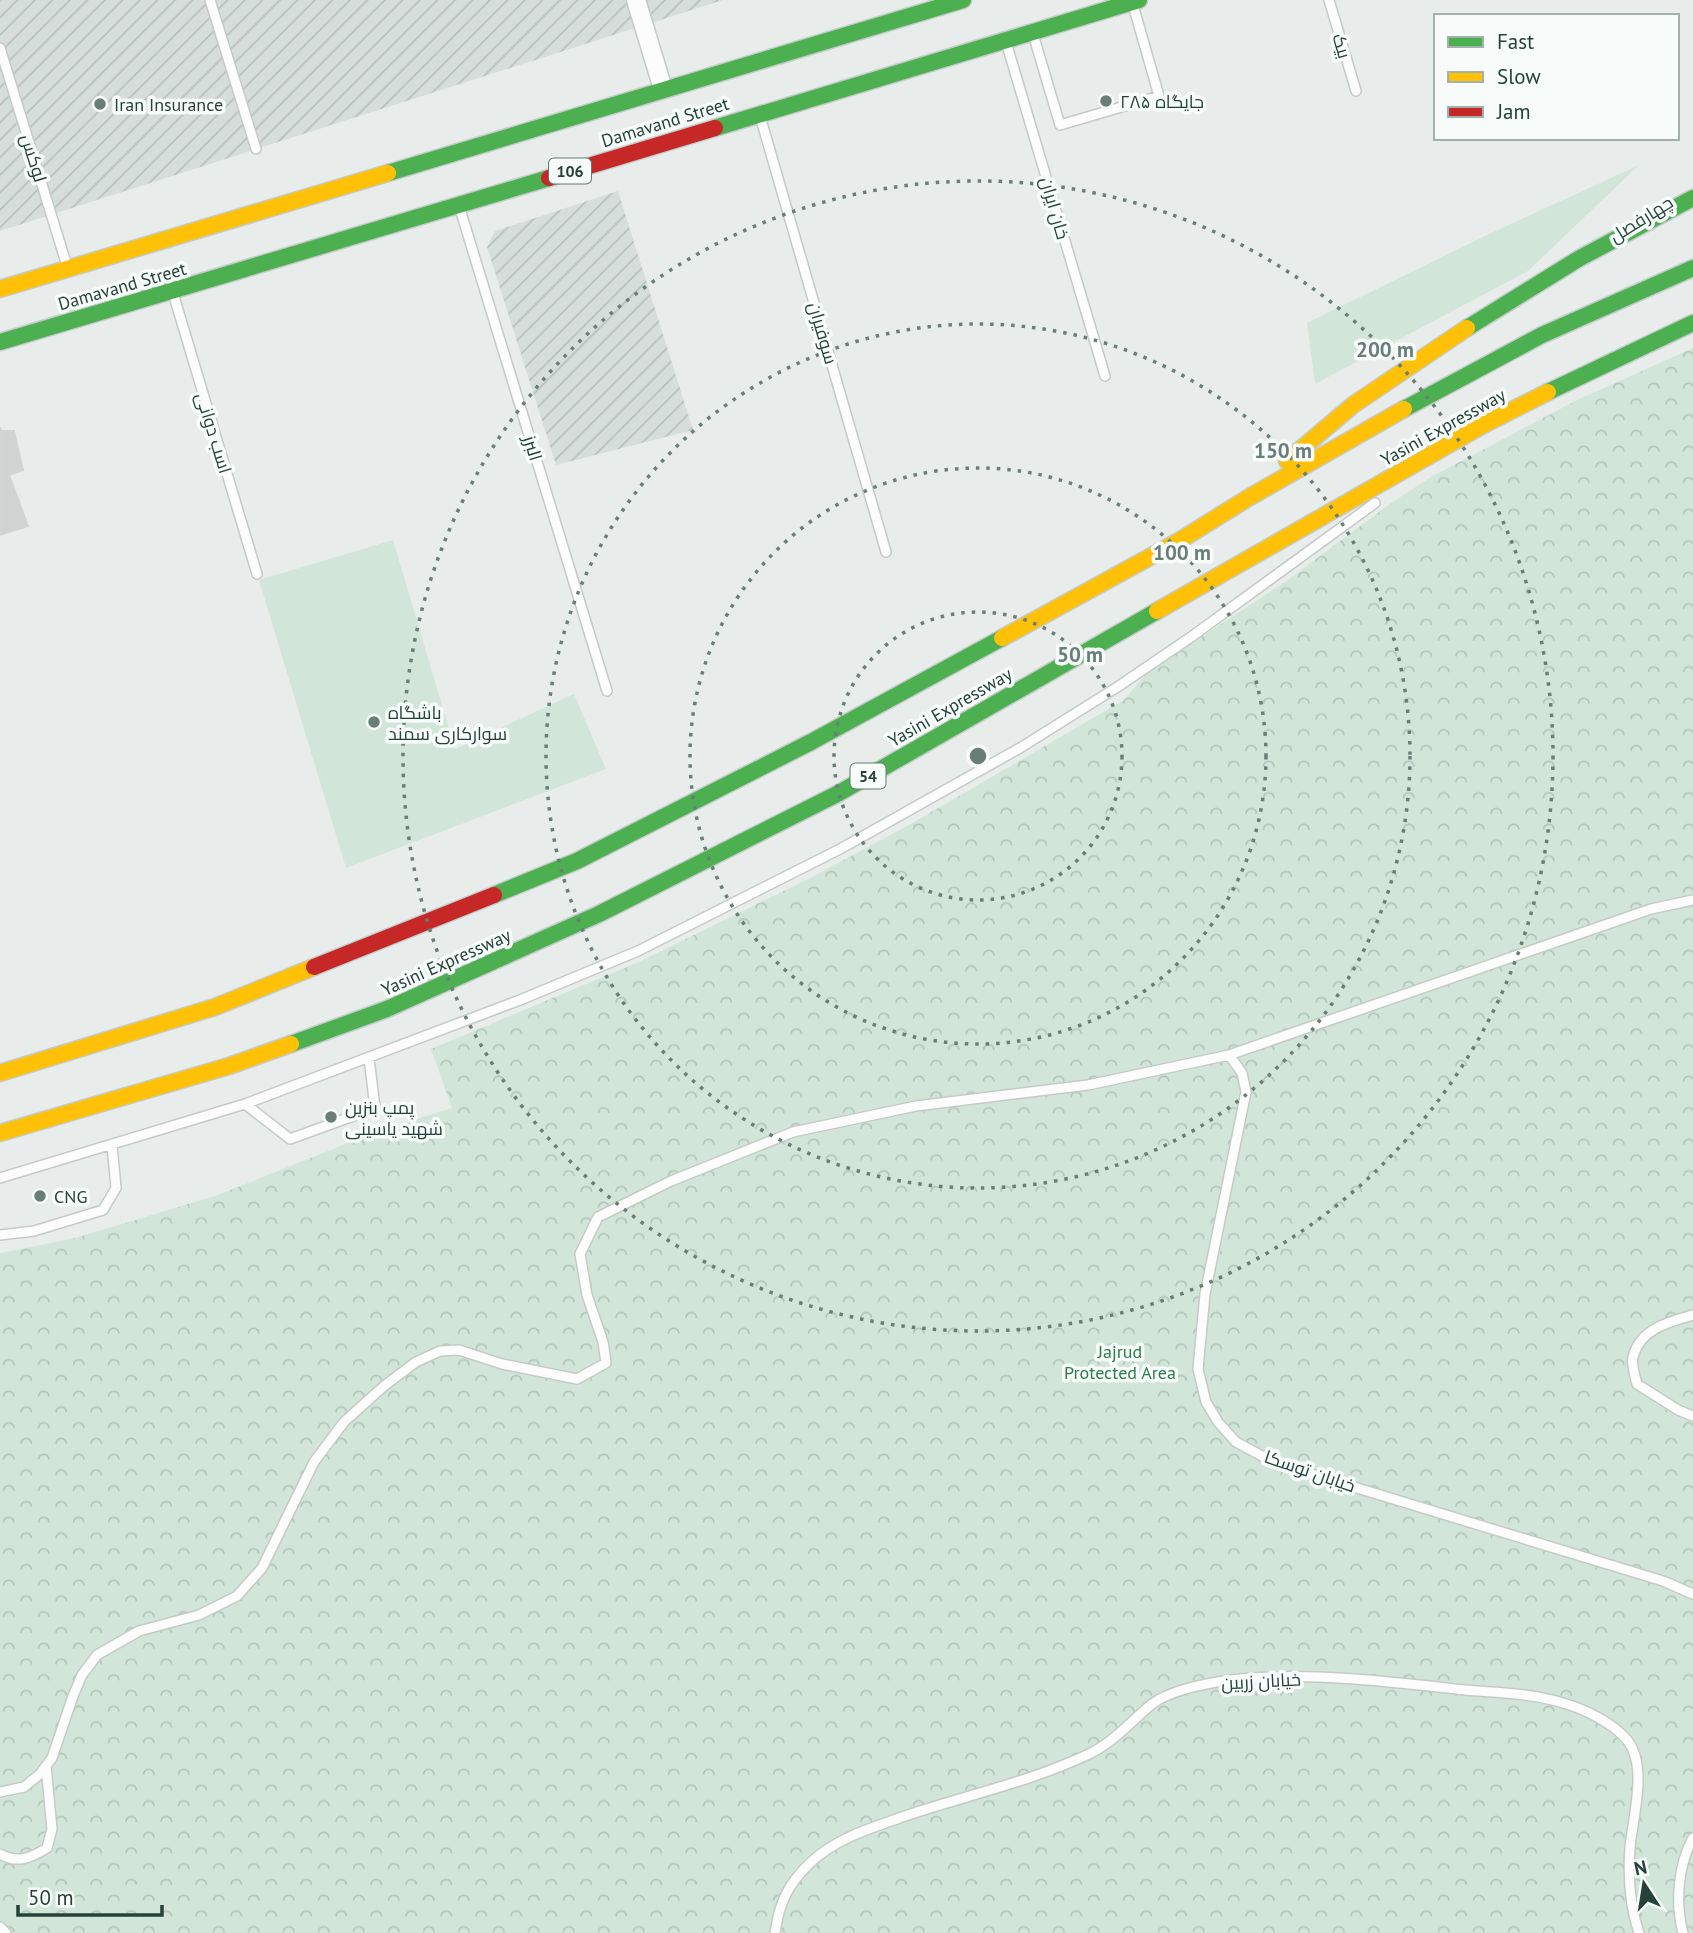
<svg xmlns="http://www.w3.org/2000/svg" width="1693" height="1933" viewBox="0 0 1693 1933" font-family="'PT Sans',Cairo,sans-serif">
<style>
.industrial{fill:url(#industrial-furrows)}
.grass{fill:#d1e6d8}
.park{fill:url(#park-crowns)}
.building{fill:#cfd4d2;stroke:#d1d6d4;stroke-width:2}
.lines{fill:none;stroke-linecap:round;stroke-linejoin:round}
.lane-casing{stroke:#c5cac8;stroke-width:12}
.street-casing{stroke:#c5cac8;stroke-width:21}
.fast-casing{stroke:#c3ccc9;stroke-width:19}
.slow-casing{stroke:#c3ccc9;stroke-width:19}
.jam-casing{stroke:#c3ccc9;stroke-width:19}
.lane{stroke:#fcfcfc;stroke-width:9}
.street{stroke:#fcfcfc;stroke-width:18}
.fast{stroke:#4caf50;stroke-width:16}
.slow{stroke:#ffc107;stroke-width:16}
.jam{stroke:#c62828;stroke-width:16}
.ring{fill:none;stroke:#697e78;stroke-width:3.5;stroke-dasharray:3.5 7}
.poi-dot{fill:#697e78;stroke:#f7fbf9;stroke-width:2.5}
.labels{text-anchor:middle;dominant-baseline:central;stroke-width:7;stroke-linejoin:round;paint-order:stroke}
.shield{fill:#f7fbf9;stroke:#637a73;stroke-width:2}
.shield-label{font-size:16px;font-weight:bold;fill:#24423a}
.street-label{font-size:18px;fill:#24423a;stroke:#f7fbf9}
.poi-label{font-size:18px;fill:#24423a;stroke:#f7fbf9;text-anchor:start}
.park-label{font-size:18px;fill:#2d7a4b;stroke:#f7fbf9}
.centre{fill:#697e78;stroke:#f7fbf9;stroke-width:3.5}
.ring-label{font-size:21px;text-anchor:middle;font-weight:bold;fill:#697e78;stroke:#f7fbf9;stroke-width:7;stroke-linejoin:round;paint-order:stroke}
</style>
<defs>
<pattern id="industrial-furrows" width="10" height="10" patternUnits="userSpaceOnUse" patternTransform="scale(1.75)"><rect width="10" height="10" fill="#d6dedb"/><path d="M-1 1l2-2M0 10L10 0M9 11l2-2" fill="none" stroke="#b8c0bd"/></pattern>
<pattern id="park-crowns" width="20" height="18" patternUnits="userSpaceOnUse" patternTransform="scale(1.75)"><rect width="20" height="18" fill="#d1e6d8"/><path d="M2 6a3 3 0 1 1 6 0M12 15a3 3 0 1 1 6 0" fill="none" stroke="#b3c6ba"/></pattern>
</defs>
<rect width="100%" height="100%" fill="#e8edeb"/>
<path class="industrial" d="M0,0h723l-723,231z
M618,191l75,239 -137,35 -69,-218 8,-16z"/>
<path class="grass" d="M1639,165l-111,106 -213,113 -8,-61 180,-88z
M393,540l62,209 119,-55 32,75 -260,99 -87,-288z"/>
<path class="park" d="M1693,348v1585h-1693v-680l75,-15 143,-43 155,-62 79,-25 -21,-59 210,-88 171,-84 97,-52 215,-125 24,-28 137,-90 106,-79 40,-26 146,-77z"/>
<path class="building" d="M0,427l1,4h13l9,39 -14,5 19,51 -28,9z"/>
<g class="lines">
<defs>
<path id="lane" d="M210,0l46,149
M1329,0l27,91
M1033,34l27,91 99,-29 -26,-91
M1006,42l99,334
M0,48l67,218
M760,116l126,436
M460,209l147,482
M173,293l84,281
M1229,1055l13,18 4,19 -41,202 -7,75 8,33 12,20 18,20 39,21 388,118 30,13
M245,1104l45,35 85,-31 -6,-50
M0,1178l245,-74 275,-104 118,-49 204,-103 178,-100 99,-62 72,-49 184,-134
M0,1235l34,-4 69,-21 13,-22 -4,-43
M1693,1315c-25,7 -53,14 -60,42 -2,7 2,19 4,27l41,26 15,6
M0,1792l24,-5 16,-13 12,-16 21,-62 9,-21 15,-20 42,-24 60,-16 38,-19 25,-28 52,-106 30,-40 40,-36 32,-24 24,-11 19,-1 43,14 75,15 29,-16 -3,-21 -16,-47 -7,-41 18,-37 73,-36 122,-49 123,-26 172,-21 141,-30 422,-146 42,-9
M0,1854c17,10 31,4 47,-6l5,-19 -6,-63
M0,1927l6,6
M775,1933c4,-30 13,-49 35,-70 27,-26 65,-36 98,-48 60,-20 124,-34 181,-61 25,-12 42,-33 63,-50 9,-7 26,-13 37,-16 79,-22 195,-7 276,2 33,3 67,3 98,13 21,6 49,19 64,37 21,25 6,77 3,107 -2,28 0,60 9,86
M1683,1933c-8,-30 -5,-68 10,-95"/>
<path id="street" d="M636,0l27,89"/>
<path id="fast" d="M715,128l424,-128
M388,173l575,-173
M1467,328l113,-70 113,-60
M0,342l549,-164
M1548,392l145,-69
M1404,409l138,-74 151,-67
M494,895l83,-34 234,-119 191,-104
M291,1044l96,-35 212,-95 240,-121 318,-182"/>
<path id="slow" d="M0,289l388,-116
M1287,461l66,-56 114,-77
M1157,611l326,-186 65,-33
M1002,638l177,-97 69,-43 156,-89
M0,1073l215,-66 99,-40
M0,1133l229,-67 62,-22"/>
<path id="jam" d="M549,178l166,-50
M314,967l180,-72"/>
</defs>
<use href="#lane" class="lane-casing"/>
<use href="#street" class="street-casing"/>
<use href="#fast" class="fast-casing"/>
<use href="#slow" class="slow-casing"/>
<use href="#jam" class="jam-casing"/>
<use href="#lane" class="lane"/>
<use href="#street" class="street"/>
<use href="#fast" class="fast"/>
<use href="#slow" class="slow"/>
<use href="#jam" class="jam"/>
</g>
<g class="ring">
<circle cx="978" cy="756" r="144"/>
<circle cx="978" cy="756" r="288"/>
<circle cx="978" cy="756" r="432"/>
<circle cx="978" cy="756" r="575"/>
</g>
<g class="poi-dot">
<circle cx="1106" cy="101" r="7"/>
<circle cx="100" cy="104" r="7"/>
<circle cx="374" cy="722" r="7"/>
<circle cx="331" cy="1117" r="7"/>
<circle cx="40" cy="1196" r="7"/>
</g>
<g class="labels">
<g class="shield">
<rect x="549" y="158.5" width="42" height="25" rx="5"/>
<rect x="850.5" y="763.5" width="35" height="25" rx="5"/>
</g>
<g class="shield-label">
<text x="570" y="171">106</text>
<text x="868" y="776">54</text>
</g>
<g class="street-label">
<text transform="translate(1342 46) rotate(74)">بیک</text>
<text transform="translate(665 122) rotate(-17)">Damavand Street</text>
<text transform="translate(34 158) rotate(73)">لوکس</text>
<text transform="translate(1055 208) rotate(74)">خان ایران</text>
<text transform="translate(1641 219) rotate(-32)">چهارفصل</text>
<text transform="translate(122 286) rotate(-16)">Damavand Street</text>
<text transform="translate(823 333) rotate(74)">سوفیران</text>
<text transform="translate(1443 427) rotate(-29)">Yasini Expressway</text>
<text transform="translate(214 433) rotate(73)">اسب دوانی</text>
<text transform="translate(533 448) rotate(73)">البرز</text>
<text transform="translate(950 707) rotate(-30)">Yasini Expressway</text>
<text transform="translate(446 962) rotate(-24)">Yasini Expressway</text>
<text transform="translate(1310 1471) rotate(19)">خیابان توسکا</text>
<text transform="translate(1261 1681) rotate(-3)">خیابان زربین</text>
</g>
<g class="poi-label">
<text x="1120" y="101">جایگاه ۲۸۵</text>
<text x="114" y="104">Iran Insurance</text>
<text x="388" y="712">باشگاه<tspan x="388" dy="21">سوارکاری سمند</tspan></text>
<text x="345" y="1107">پمپ بنزین<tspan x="345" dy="21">شهید یاسینی</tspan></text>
<text x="54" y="1196">CNG</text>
</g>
<g class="park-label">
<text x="1120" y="1351">Jajrud<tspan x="1120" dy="21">Protected Area</tspan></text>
</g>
</g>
<circle cx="978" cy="756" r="10" class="centre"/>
<g class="ring-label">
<text x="1385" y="357">200 m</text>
<text x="1283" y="458">150 m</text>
<text x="1182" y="560">100 m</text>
<text x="1080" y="662">50 m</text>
</g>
<rect x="1434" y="14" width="245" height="126" fill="#f7fbf9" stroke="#a3b1ad" stroke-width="2"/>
<rect x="1448" y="37" width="35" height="10" fill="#4caf50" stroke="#a3b1ad" stroke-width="2"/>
<text x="1497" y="49" font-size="21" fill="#24423a">Fast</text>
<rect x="1448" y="72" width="35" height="10" fill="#ffc107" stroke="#a3b1ad" stroke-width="2"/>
<text x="1497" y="84" font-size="21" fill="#24423a">Slow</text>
<rect x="1448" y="107" width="35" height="10" fill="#c62828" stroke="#a3b1ad" stroke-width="2"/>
<text x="1497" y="119" font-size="21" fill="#24423a">Jam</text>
<g transform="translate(1644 1884) rotate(348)" stroke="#f7fbf9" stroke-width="5" paint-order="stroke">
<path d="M0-5L12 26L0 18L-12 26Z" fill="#24423a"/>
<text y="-10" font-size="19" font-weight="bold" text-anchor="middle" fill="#24423a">N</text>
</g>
<path d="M18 1905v10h144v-10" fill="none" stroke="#24423a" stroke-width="3.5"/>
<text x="28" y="1905" font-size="21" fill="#24423a" stroke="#f7fbf9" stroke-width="5" paint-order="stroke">50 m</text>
</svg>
